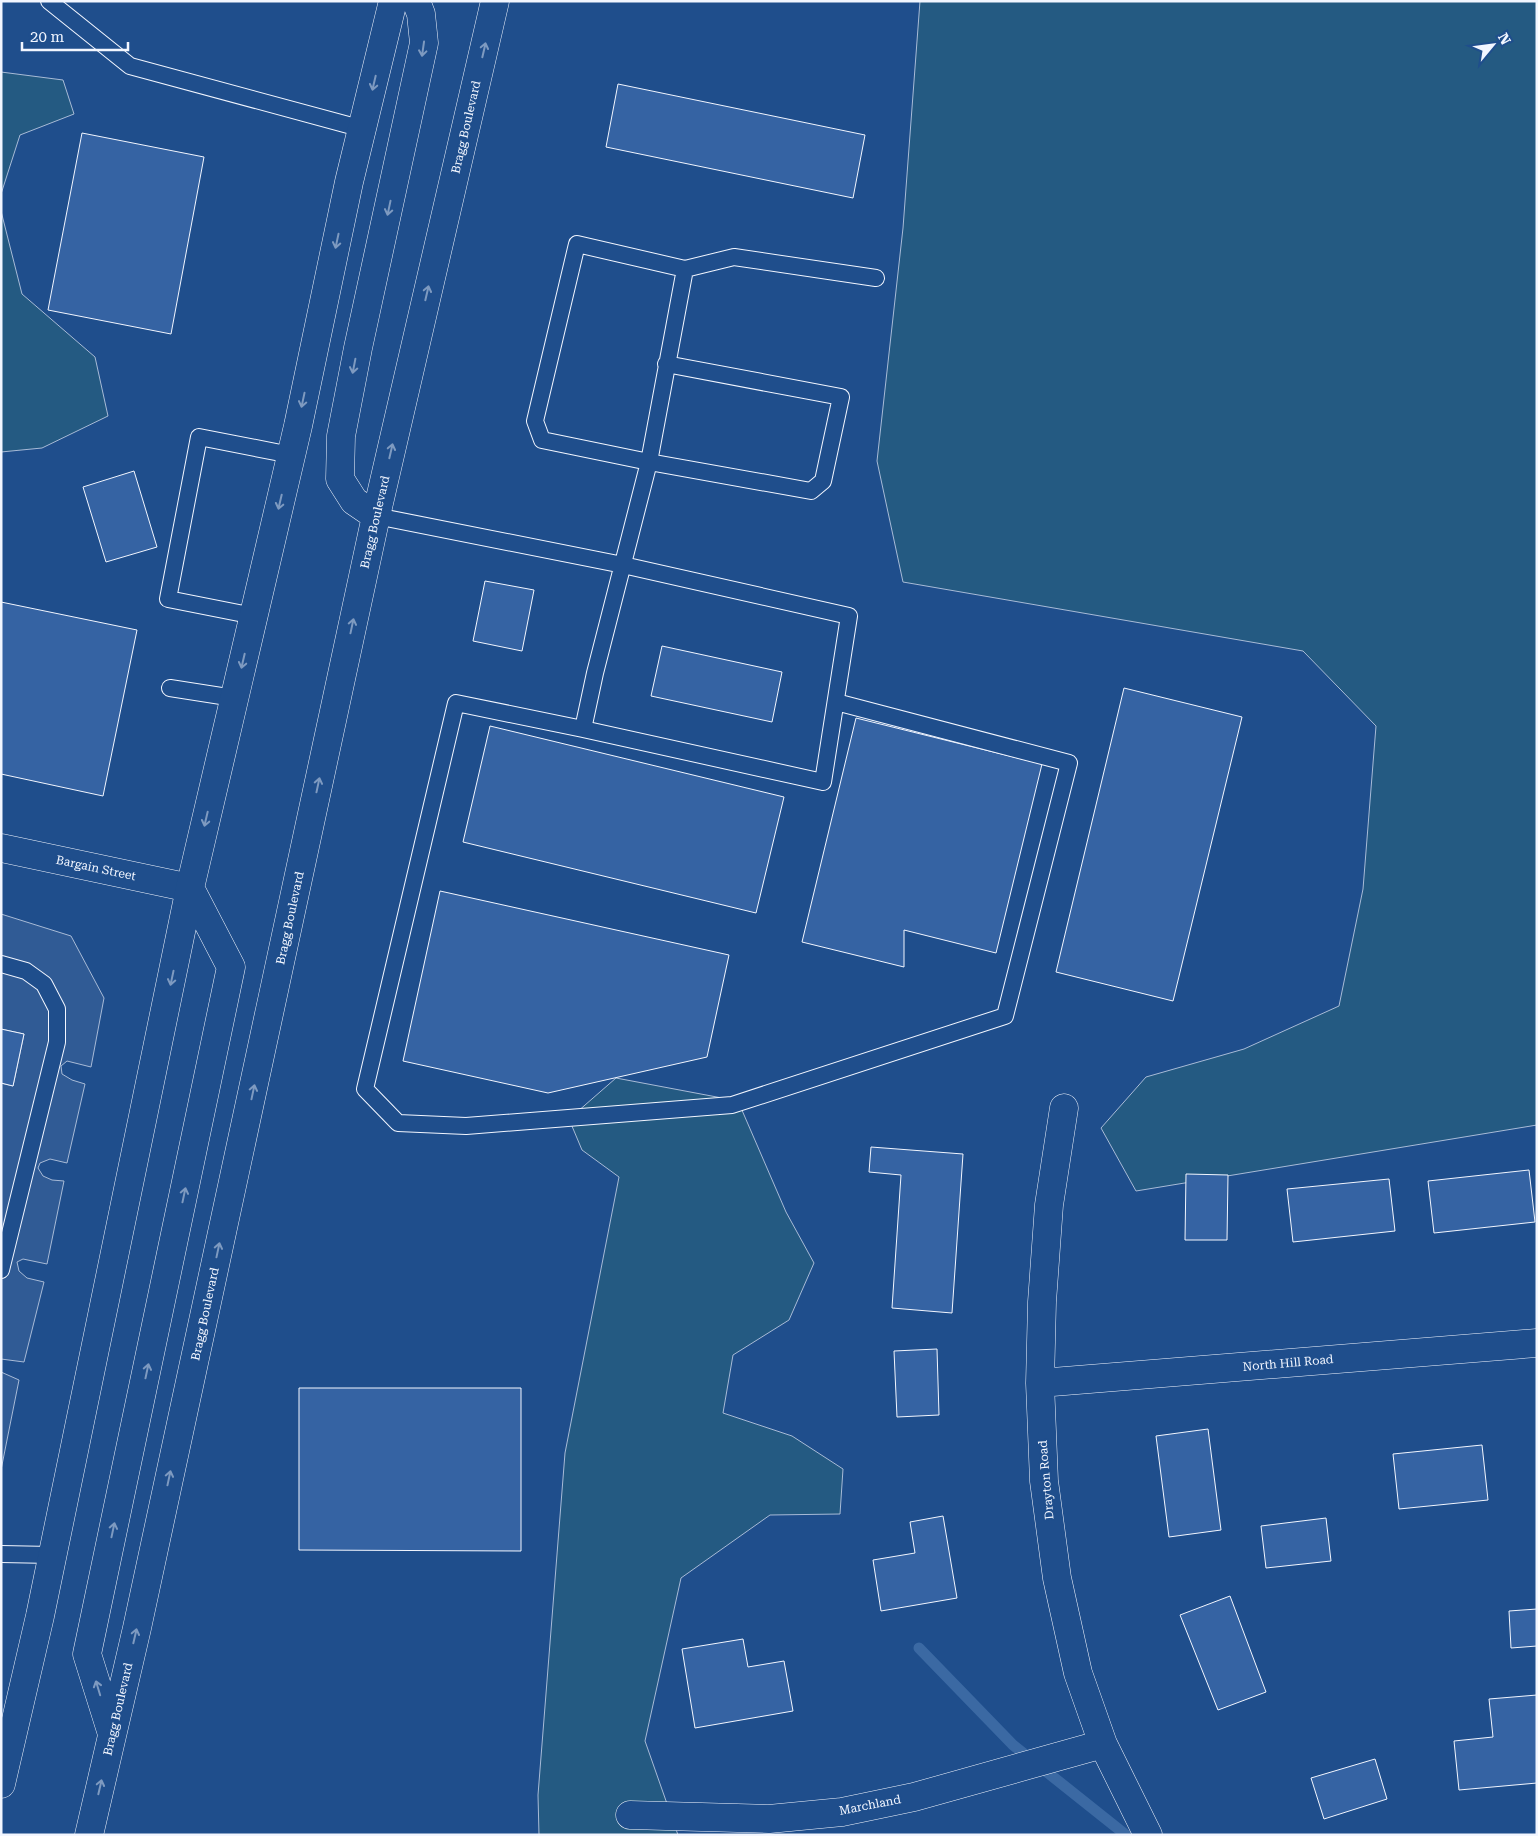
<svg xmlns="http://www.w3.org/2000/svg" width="1538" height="1836" viewBox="0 0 1538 1836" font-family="'Roboto Serif',serif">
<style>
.green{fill:#245a82;stroke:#a8bbd7}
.parking{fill:#305b95;stroke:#a8bbd7}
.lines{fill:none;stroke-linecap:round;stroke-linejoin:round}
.stream{stroke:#3b69a3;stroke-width:11}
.building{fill:#3563a3;stroke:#f2f6ff}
.service-casing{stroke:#f2f6ff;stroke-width:18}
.minor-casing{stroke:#f2f6ff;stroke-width:29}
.tertiary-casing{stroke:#f2f6ff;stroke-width:29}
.primary-casing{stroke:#f2f6ff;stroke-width:29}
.service{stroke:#1f4e8c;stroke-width:16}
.minor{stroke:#1f4e8c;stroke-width:28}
.tertiary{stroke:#1f4e8c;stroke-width:28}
.primary{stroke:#1f4e8c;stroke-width:28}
.oneway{stroke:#7e9ac0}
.labels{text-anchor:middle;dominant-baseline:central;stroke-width:4;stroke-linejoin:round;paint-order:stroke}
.street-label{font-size:12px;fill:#f2f6ff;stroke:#1f4e8c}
</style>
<rect width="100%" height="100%" fill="#1f4e8c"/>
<path class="green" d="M920,1h617v1124l-401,66 -35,-63 45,-51 98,-28 95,-43 24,-117 13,-163 -73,-75 -400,-69 -26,-121 26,-233z
M1,72l62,8 11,34 -54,21 -19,59z
M1,211l21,83 73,63 13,59 -66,32 -41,4z
M616,1078l122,23 48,111 28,51 -25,57 -56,35 -10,58 69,23 51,33 -3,45 -70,1 -89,63 -36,163 33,94h-139l-1,-40 27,-342 54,-276 -37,-27 -13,-31z"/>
<path class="parking" d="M1,914l70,22 33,62 -13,69 -24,-6 -6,5 1,8 10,6 13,4 -18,79 -17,-4 -10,4 -2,5 5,8 9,4 12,1 -17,83 -24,-5 -6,3 2,9 8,7 17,4 -20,80 -23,-3v-276l12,3 11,-52 -23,-5z
M1,1372l18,8 -18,90z"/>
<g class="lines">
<path class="stream" d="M919,1648l94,97 113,90"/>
</g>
<path class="building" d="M618,84l247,51 -12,63 -247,-51z
M82,133l122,24 -33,177 -123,-24z
M134,471l23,76 -51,15 -23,-75z
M485,581l49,9 -12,61 -49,-10z
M1,602l136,28 -34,166 -102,-22z
M662,646l120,26 -10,50 -121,-26z
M1124,688l118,29 -69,284 -117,-29z
M856,718l186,46 -46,189 -92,-23v37l-102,-25z
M490,726l294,71 -28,116 -293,-71z
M440,891l289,64 -22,102 -159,36 -145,-32z
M1,1029l23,5 -11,52 -12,-3z
M871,1147l92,7 -11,159 -60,-5 9,-133 -32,-3z
M1529,1170l6,52 -101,11 -6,-52z
M1186,1174l42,1 -1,65h-42z
M1389,1179l6,52 -102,11 -6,-53z
M937,1349l2,66 -42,2 -3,-66z
M299,1388h222v163l-222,-1z
M1208,1429l13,101 -52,7 -13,-101z
M1482,1445l6,55 -89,9 -6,-55z
M943,1516l14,82 -76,13 -8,-51 42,-7 -5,-31z
M1326,1518l5,43 -65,7 -5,-42z
M1230,1596l36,96 -48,18 -38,-95z
M1537,1609v37l-26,2 -2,-37z
M743,1639l5,28 36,-6 9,50 -98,17 -13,-79z
M1537,1695v88l-78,7 -5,-49 39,-4 -4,-38z
M1375,1759l12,40 -63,20 -13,-41z"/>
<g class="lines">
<defs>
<path id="service" d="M49,1l81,65 233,63
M685,269l49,-12 142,21
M376,516l247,49 226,51 -26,166 -240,-53 12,-56 54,-211 36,-193 -108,-25 -42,177 7,19 107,22 162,29 12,-10 18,-84 -175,-33
M254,616l-86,-17 31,-162 92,18
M170,688l64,10
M583,729l-127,-26 -91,386 33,34 68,3 266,-21 273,-89 64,-253 -233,-61
M1,964l25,7 18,13 13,25v33l-56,228
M1,1554l51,1"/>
<path id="minor" d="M1064,1108l-15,97 -7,97 -2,81 4,98 13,97 21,95 25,71 45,91
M1040,1383l497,-40
M630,1815l139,4 73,-7 72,-15 189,-53"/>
<path id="tertiary" d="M1,848l189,40"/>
<path id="primary" d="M376,516l-22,-15 -14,-22 1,-43 17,-88 66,-305 -3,-29 -5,-13
M112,1734l-25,-80 144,-687 -41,-79
M1,1784l39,-168 150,-728 108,-462 51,-244 44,-181
M89,1835l48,-207 239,-1112 119,-515"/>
</defs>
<use href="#service" class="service-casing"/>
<use href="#minor" class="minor-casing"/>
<use href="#tertiary" class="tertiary-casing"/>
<use href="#primary" class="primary-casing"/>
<use href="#service" class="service"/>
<use href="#minor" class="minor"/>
<use href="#tertiary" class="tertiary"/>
<use href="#primary" class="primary"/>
</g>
<defs><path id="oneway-shaft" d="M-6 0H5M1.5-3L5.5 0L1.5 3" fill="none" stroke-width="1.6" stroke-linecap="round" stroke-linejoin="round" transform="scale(1.25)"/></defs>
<g class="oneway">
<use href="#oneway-shaft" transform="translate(423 49) rotate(98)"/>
<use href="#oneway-shaft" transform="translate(484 50) rotate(-77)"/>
<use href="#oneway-shaft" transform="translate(374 83) rotate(103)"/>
<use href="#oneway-shaft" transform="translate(389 208) rotate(102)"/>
<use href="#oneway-shaft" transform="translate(337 241) rotate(102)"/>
<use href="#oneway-shaft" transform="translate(427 293) rotate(-77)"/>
<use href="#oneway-shaft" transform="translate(354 366) rotate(101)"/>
<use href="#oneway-shaft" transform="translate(303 400) rotate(102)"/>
<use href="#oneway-shaft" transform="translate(391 451) rotate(-77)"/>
<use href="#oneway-shaft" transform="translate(280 502) rotate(103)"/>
<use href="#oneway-shaft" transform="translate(352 626) rotate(-78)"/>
<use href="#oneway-shaft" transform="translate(243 661) rotate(103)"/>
<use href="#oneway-shaft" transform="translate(318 785) rotate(-78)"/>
<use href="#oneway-shaft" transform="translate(206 819) rotate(103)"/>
<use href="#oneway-shaft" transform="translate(172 978) rotate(102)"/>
<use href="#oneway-shaft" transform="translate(253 1092) rotate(-78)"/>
<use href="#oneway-shaft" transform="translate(184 1195) rotate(-78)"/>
<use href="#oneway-shaft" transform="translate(218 1250) rotate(-78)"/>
<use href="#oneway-shaft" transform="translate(147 1371) rotate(-78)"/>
<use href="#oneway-shaft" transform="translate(169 1478) rotate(-78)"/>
<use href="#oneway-shaft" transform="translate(113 1530) rotate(-78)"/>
<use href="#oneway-shaft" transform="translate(135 1636) rotate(-77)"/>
<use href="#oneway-shaft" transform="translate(98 1688) rotate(-107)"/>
<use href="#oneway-shaft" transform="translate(100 1787) rotate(-77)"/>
</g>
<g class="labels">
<g class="street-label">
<text transform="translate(466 127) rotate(-77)">Bragg Boulevard</text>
<text transform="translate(375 522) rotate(-77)">Bragg Boulevard</text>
<text transform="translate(96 868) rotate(12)">Bargain Street</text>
<text transform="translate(290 918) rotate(-78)">Bragg Boulevard</text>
<text transform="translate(205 1314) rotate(-78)">Bragg Boulevard</text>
<text transform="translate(1288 1363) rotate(-5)">North Hill Road</text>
<text transform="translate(1046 1480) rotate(-95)">Drayton Road</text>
<text transform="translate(118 1709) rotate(-77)">Bragg Boulevard</text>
<text transform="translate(870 1805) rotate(-11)">Marchland</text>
</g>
</g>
<rect width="1538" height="1836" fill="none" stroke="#f2f6ff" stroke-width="5"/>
<g transform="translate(1493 45) rotate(61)" stroke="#1f4e8c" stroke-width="4" paint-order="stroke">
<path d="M0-4L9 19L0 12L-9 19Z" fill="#f2f6ff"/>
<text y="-8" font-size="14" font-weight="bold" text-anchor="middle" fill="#f2f6ff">N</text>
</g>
<path d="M22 42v8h106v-8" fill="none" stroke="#f2f6ff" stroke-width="2.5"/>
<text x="30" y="42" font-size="15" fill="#f2f6ff" stroke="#1f4e8c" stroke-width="4" paint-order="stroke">20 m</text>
</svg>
